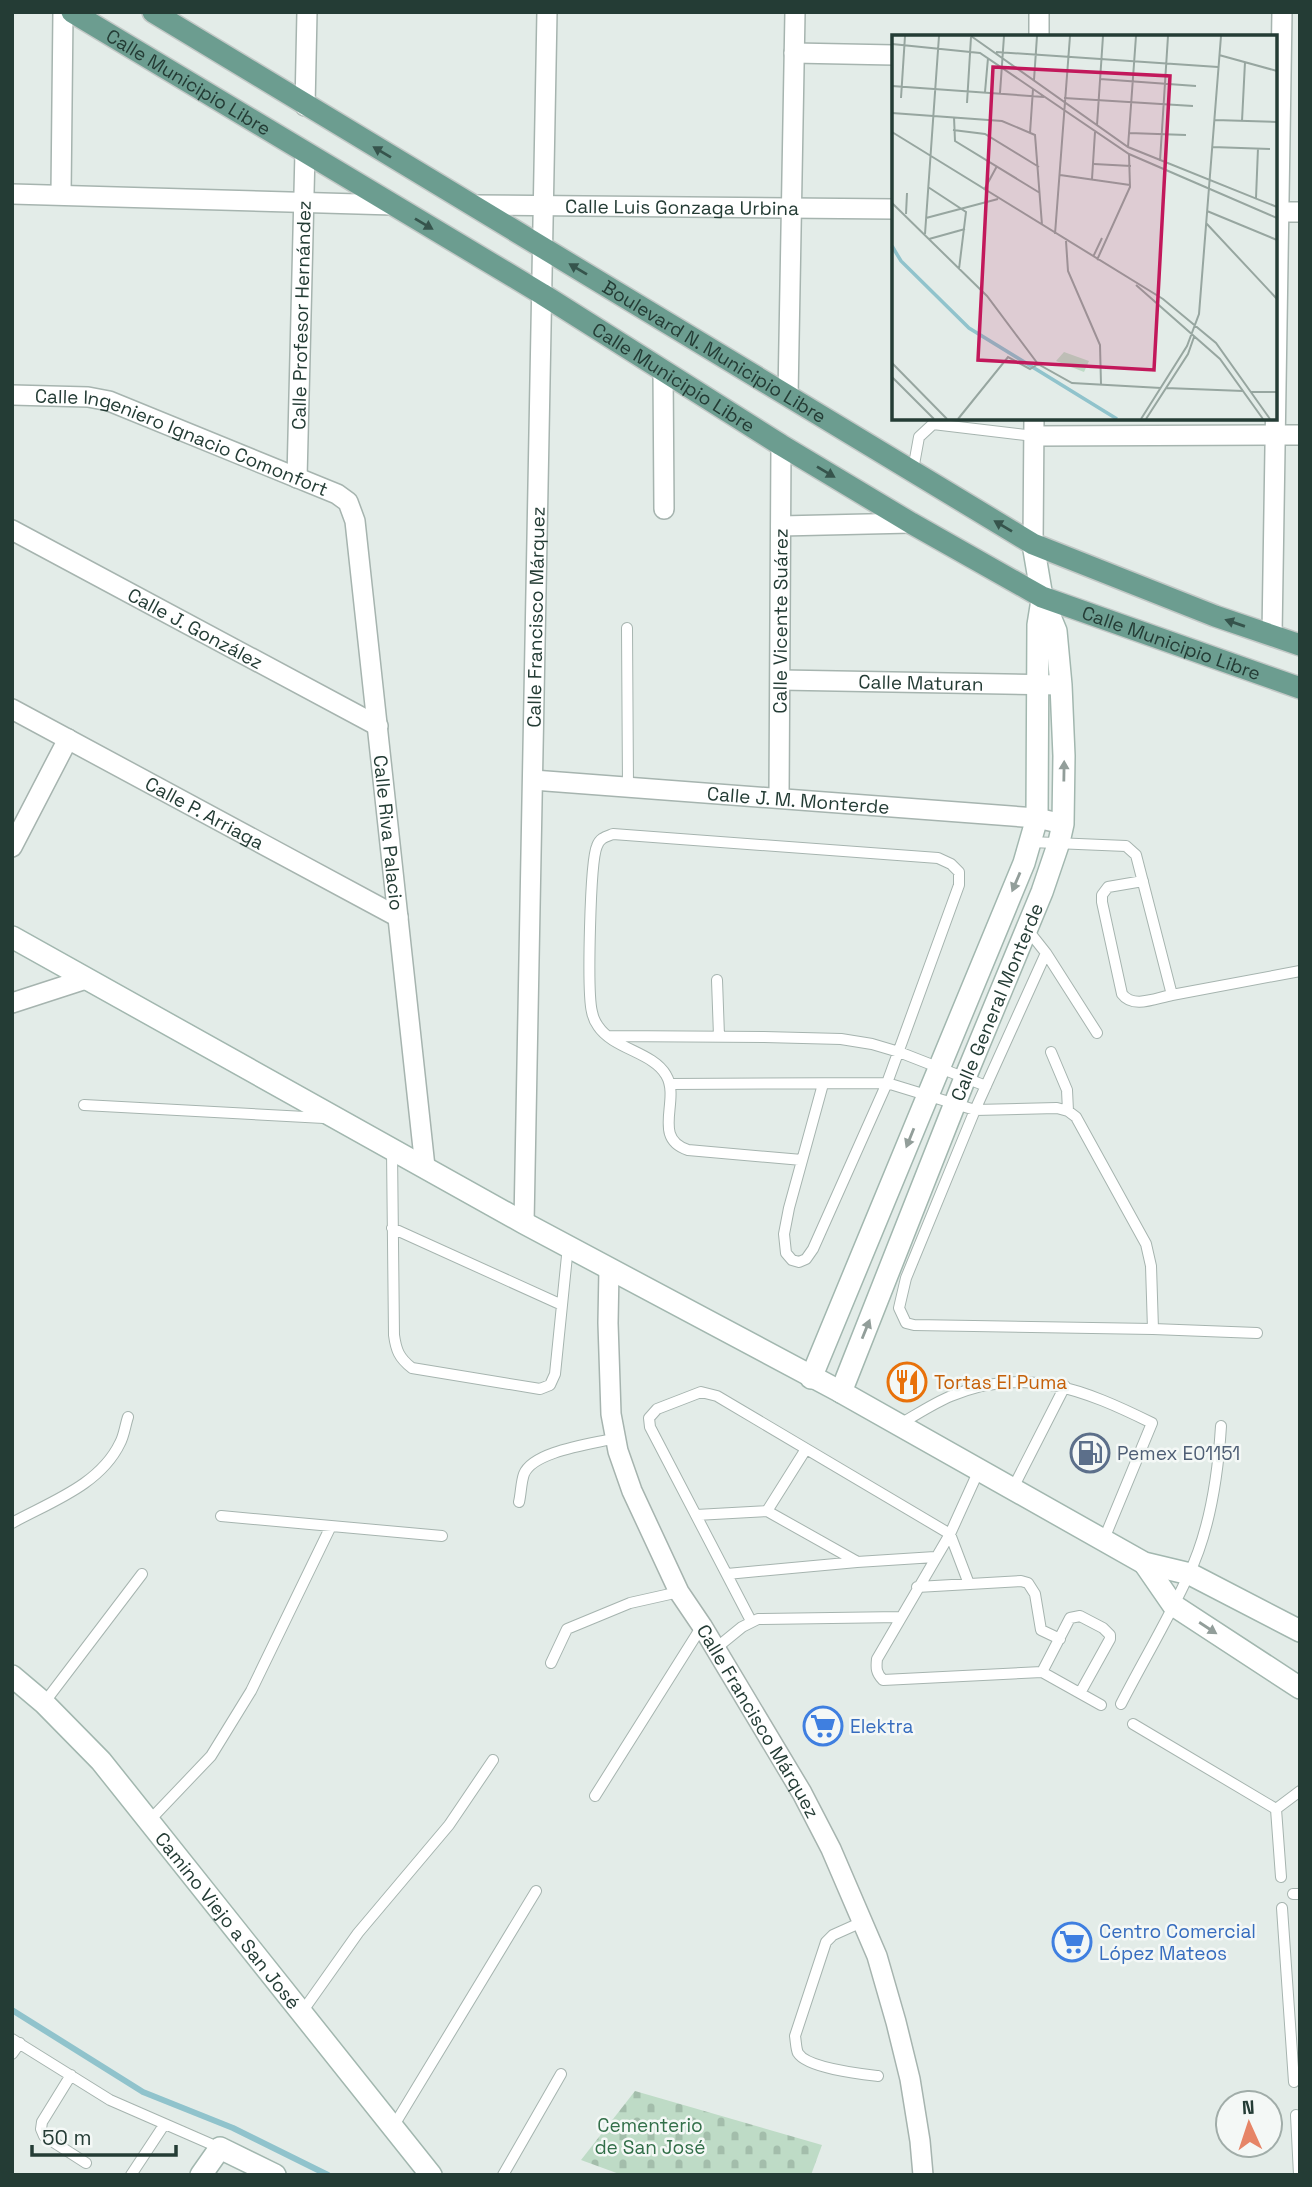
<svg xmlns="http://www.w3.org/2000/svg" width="1312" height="2187" viewBox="0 0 1312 2187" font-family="'Space Grotesk',sans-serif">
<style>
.cemetery{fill:url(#cemetery-stones)}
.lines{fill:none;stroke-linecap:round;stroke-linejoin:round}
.stream{stroke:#90c3cc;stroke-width:6}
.lane-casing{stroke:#a6b4af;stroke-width:12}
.street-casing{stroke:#a6b4af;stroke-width:22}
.secondary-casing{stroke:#a2b7af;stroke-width:24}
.primary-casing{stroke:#c2c8c6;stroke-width:24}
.lane{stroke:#fff;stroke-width:10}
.street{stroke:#fff;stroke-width:19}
.secondary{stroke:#fff;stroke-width:21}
.primary{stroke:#6c9d90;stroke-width:21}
.oneway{fill:#36544c}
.oneway2{fill:#929e9a}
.labels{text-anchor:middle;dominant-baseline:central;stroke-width:5;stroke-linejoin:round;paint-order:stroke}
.street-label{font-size:19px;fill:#243c35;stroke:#f4f8f6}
.food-label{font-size:19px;fill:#c56008;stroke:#f4f8f6;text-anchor:start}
.service-label{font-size:19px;fill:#4e5e75;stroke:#f4f8f6;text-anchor:start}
.shop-label{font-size:19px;fill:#366cbe;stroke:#f4f8f6;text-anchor:start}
.park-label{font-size:19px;fill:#326f49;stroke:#f4f8f6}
.inset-river{fill:none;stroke:#90c3cc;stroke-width:3.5}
.inset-road{fill:none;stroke:#97a6a0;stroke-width:2}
.view{fill:#c2185b;fill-opacity:0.15;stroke:#c2185b;stroke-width:3.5}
.inset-edge{fill:none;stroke:#243c35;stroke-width:3.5}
</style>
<defs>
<pattern id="cemetery-stones" width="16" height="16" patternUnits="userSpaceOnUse" patternTransform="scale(1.75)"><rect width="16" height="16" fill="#bedbc6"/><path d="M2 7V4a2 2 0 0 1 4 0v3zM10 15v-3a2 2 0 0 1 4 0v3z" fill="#a3bdab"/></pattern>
</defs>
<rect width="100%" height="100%" fill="#e3ece8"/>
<path class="cemetery" d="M635,2091l187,54 -11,30h-189l-41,-15z"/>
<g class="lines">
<path class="stream" d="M12,2010l131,82 90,36 95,47"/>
<defs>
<path id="lane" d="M913,470l6,-33 14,-13 101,12
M627,628l1,159
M1031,842l95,4 10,9 36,140 128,-24
M1143,881l-35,6 -6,8v7l20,92c11,15 34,4 50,1
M1027,929l19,24 51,80
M717,980l2,56
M609,1036l155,1 77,2 31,5 27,8 87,34
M1051,1052l16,38 1,21
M670,1084l217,-1 72,-198v-13l-8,-8 -13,-6 -325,-24c-8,3 -13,4 -16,12 -7,15 -10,147 -5,166 1,5 3,10 6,14 15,23 55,26 68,49 15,25 -15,63 22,75l114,10
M823,1084l-34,124 -5,26 2,19 6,7 7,2 7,-3 7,-10 74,-166 88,27 82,-2 11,3 8,6 70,127 5,22 2,63 -239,-4 -8,-2 -7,-15 7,-30 69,-168 71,-157
M84,1105l240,13
M392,1150l2,185c2,15 5,23 18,33l128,21 10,-4 5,-11 13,-128
M392,1228l170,77
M1153,1329l104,4
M900,1424c16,-9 34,-21 51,-28 74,-31 134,-6 201,27l-48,116
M979,1470l-29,64 -73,125c-1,9 -1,14 6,21l159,-8 59,33
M1013,1488l52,-102
M519,1502c2,-8 2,-20 5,-28 9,-23 68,-30 92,-36
M767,1511l39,-62
M696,1515l71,-4 89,50
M221,1516l221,20
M12,1523c38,-21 88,-38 108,-80 4,-7 5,-17 8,-26
M727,1574l130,-12 78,-5
M917,1587l104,-6 7,2 7,11 6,36 19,9
M751,1621l-101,-194 -1,-9 8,-9 44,-17 16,4 233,138 19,50
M715,1649l27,-22 16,-8 143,-2
M551,1663l16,-34 63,-26 49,-11
M1042,1672l28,-54 10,-2 23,12 7,7v4l-30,54
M44,1703l98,-129
M1121,1704c22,-43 47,-84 67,-128 22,-45 30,-101 33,-150
M1133,1724l143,85 5,68
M595,1796l107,-170
M1276,1809l24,-18
M149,1821l62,-65 40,-65 80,-165
M1293,1894h7
M1282,1908l12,174
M862,1922l-29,13 -7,7 -31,94c1,6 1,13 3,17 9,15 63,21 80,23
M302,2012l56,-79 91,-108 44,-65
M12,2039l98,61 110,48
M12,2054l8,-11
M71,2075l-29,47 -1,7 3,7 42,27
M1296,2115l3,60
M393,2127l143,-236
M131,2175l33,-50
M503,2175l58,-101"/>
<g id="street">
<path d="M1039,37v-25"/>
<path d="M794,53l100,2"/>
<path d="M305,106l2,-94"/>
<path d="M12,194l381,11"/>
<path d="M61,194l2,-182"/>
<path id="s1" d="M472,205l422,4"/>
<path d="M1275,212h25"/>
<path d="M663,370l1,139"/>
<path id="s2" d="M12,395l76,2 21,4 228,93 11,8 7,19 70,646"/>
<path d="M788,396l7,-384"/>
<path d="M1034,436l266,-1"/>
<path id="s3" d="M297,478l8,-326"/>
<path d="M781,526l130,-3"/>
<path id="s4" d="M12,530l366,196"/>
<path d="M1033,544l1,-126"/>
<path d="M1272,635l10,-623"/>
<path id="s5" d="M781,680l280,5"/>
<path id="s6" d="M12,709l386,208"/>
<path id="s7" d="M533,780l504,38 26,6"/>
<path id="s8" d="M779,798l2,-353"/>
<path d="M12,847l56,-108"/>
<path d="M12,1003l74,-24"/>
<path id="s9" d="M524,1223l23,-1211"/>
<path id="s10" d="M609,1269l-1,54 3,91 7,37 14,40 47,101 23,34 100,167 29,56 46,107 19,66 14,57 10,62 3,34"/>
</g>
<g id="secondary">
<path d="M12,937l512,286 317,169 303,171 46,11 110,57"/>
<path d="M811,1378l213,-515 13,-45 1,-193 4,-25"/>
<path id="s11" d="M841,1392l124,-314 77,-186 17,-50 4,-18 1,-68 -3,-71 -5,-54 -14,-34 -9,-53"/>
<path d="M1144,1563l29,42 127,83"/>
<path id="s12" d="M12,1676l32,27 57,58 330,414"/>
<path d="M201,2175l19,-27 55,27"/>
</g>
<g id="primary">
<path id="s13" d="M72,12l470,282 239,151 130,78 131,74 258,91"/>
<path id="s14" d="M153,12l880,532 182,72 85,29"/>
</g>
</defs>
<use href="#lane" class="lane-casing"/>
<use href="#street" class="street-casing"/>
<use href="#secondary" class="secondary-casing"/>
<use href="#primary" class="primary-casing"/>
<use href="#lane" class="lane"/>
<use href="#street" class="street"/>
<use href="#secondary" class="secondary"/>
<use href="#primary" class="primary"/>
</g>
<defs><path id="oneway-solid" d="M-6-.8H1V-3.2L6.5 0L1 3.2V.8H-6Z" transform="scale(1.75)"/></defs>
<g class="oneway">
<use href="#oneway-solid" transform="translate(382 152) rotate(-149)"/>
<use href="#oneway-solid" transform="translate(424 224) rotate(31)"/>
<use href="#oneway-solid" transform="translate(578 269) rotate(-149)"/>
<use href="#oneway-solid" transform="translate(826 472) rotate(31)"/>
<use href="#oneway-solid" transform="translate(1003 526) rotate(-149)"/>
<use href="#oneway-solid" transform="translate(1235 623) rotate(-161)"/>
</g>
<g class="oneway2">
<use href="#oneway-solid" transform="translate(1064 771) rotate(-89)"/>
<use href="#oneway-solid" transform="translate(1016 882) rotate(113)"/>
<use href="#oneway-solid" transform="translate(910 1138) rotate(112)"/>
<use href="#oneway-solid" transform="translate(866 1329) rotate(-68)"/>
<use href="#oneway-solid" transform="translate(1208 1628) rotate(33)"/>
</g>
<defs>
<symbol id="restaurant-ring" viewBox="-11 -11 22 22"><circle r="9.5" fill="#f4f8f6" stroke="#e8710a" stroke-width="1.5"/><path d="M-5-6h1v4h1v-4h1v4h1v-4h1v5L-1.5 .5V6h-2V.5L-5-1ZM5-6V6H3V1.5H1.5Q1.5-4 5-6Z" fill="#e8710a"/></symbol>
<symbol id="fuel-ring" viewBox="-11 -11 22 22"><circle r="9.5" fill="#f4f8f6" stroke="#5c6f8a" stroke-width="1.5"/><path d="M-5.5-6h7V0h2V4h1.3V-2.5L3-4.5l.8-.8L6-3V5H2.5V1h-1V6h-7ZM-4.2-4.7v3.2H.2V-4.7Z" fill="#5c6f8a"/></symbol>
<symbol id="supermarket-ring" viewBox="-11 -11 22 22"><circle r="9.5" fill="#f4f8f6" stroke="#3f7fe0" stroke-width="1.5"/><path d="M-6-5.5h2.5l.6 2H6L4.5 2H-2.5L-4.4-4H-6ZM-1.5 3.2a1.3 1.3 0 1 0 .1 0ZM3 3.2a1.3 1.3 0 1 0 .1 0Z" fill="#3f7fe0"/></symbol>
</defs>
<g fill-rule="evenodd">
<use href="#restaurant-ring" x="885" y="1360" width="44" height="44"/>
<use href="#fuel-ring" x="1068" y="1431" width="44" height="44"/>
<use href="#supermarket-ring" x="801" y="1704" width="44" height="44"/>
<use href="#supermarket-ring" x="1050" y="1920" width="44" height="44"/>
</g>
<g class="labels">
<g class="street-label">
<text stroke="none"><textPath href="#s13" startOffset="136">Calle Municipio Libre</textPath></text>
<text stroke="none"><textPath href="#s1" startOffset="210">Calle Luis Gonzaga Urbina</textPath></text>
<text stroke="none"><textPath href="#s3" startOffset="163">Calle Profesor Hernández</textPath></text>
<text stroke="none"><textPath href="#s14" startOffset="656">Boulevard N. Municipio Libre</textPath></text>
<text stroke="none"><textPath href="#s13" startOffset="704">Calle Municipio Libre</textPath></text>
<text stroke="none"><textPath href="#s2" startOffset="178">Calle Ingeniero Ignacio Comonfort</textPath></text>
<text stroke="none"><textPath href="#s9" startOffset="606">Calle Francisco Márquez</textPath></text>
<text stroke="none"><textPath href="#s8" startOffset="177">Calle Vicente Suárez</textPath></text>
<text stroke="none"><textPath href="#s4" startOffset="208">Calle J. González</textPath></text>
<text stroke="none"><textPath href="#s13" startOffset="1270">Calle Municipio Libre</textPath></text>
<text stroke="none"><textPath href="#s5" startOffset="140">Calle Maturan</textPath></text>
<text stroke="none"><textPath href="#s7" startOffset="266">Calle J. M. Monterde</textPath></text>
<text stroke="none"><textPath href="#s6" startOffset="219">Calle P. Arriaga</textPath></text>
<text stroke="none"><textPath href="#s2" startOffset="691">Calle Riva Palacio</textPath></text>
<text stroke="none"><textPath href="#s11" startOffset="420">Calle General Monterde</textPath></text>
<text stroke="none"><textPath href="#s10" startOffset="488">Calle Francisco Márquez</textPath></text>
<text stroke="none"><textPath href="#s12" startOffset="327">Camino Viejo a San José</textPath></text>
</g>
<g class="food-label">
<text x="934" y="1382">Tortas El Puma</text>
</g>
<g class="service-label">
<text x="1117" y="1453">Pemex E01151</text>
</g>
<g class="shop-label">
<text x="850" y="1726">Elektra</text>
<text x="1099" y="1931">Centro Comercial<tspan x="1099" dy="22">López Mateos</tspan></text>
</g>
<g class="park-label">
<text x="650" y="2125">Cementerio<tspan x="650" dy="22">de San José</tspan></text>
</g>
</g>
<g transform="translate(892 35)">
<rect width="385" height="385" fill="#e3ece8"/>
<path d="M172,317l25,9 -5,11 -28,-11z" fill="#bedbc6"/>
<path class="inset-river" d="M0,211l9,15 68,67 148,91"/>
<path class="inset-road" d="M79,1l157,111 149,60M0,9l88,9 149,101 148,64M104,17l222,15M327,20l58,16M208,44l96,7M142,45l3,-44M0,51l152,11M93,57l3,-34M108,58l4,-57M9,63l4,-62M172,63l129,8M75,68l4,-66M0,78l110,8 33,14 7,90M62,82l1,24 85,52M323,85l62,2M350,86l3,-59M205,90l6,-89M61,95l32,4 54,33M0,97l271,167 53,44 54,76M138,98l3,-44M237,98l57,2M236,112l8,-111M320,112l58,2M268,126l8,-125M202,129l37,2M168,140l70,10M200,144l3,-47M36,152l38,25 -7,57M92,155l13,-24M364,163l2,-50M0,168l95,93 51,68 34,19 89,5M315,176l70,29M14,179l1,-21M34,183l72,-19M314,188l71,76M33,199l14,-198M163,199l15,-198M37,204l36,-10M174,206l2,30 32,74 1,39M201,222l9,-19M205,225l33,-73 -1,-33M244,250l84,74 43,60M0,328l55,56M0,342l42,42M274,353l77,3M359,357h26M66,384l50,-62 22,12 8,-5M249,384l46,-73 12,-32 22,-278M254,384l42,-65 6,-17"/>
<path class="view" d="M101,32l177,9 -16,294 -176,-10z"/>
<rect width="385" height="385" class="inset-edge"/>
</g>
<rect width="1312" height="2187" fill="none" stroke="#243c35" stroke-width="28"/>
<g transform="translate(1249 2124) rotate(357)"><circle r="33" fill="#f4f8f6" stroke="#a1ada9" stroke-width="2"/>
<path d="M0-5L12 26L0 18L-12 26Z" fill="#e68567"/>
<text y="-10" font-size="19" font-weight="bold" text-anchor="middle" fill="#243c35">N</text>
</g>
<path d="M32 2145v10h144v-10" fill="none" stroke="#243c35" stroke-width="3.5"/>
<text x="42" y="2145" font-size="21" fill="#243c35" stroke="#f4f8f6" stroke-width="5" paint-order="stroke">50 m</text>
</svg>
